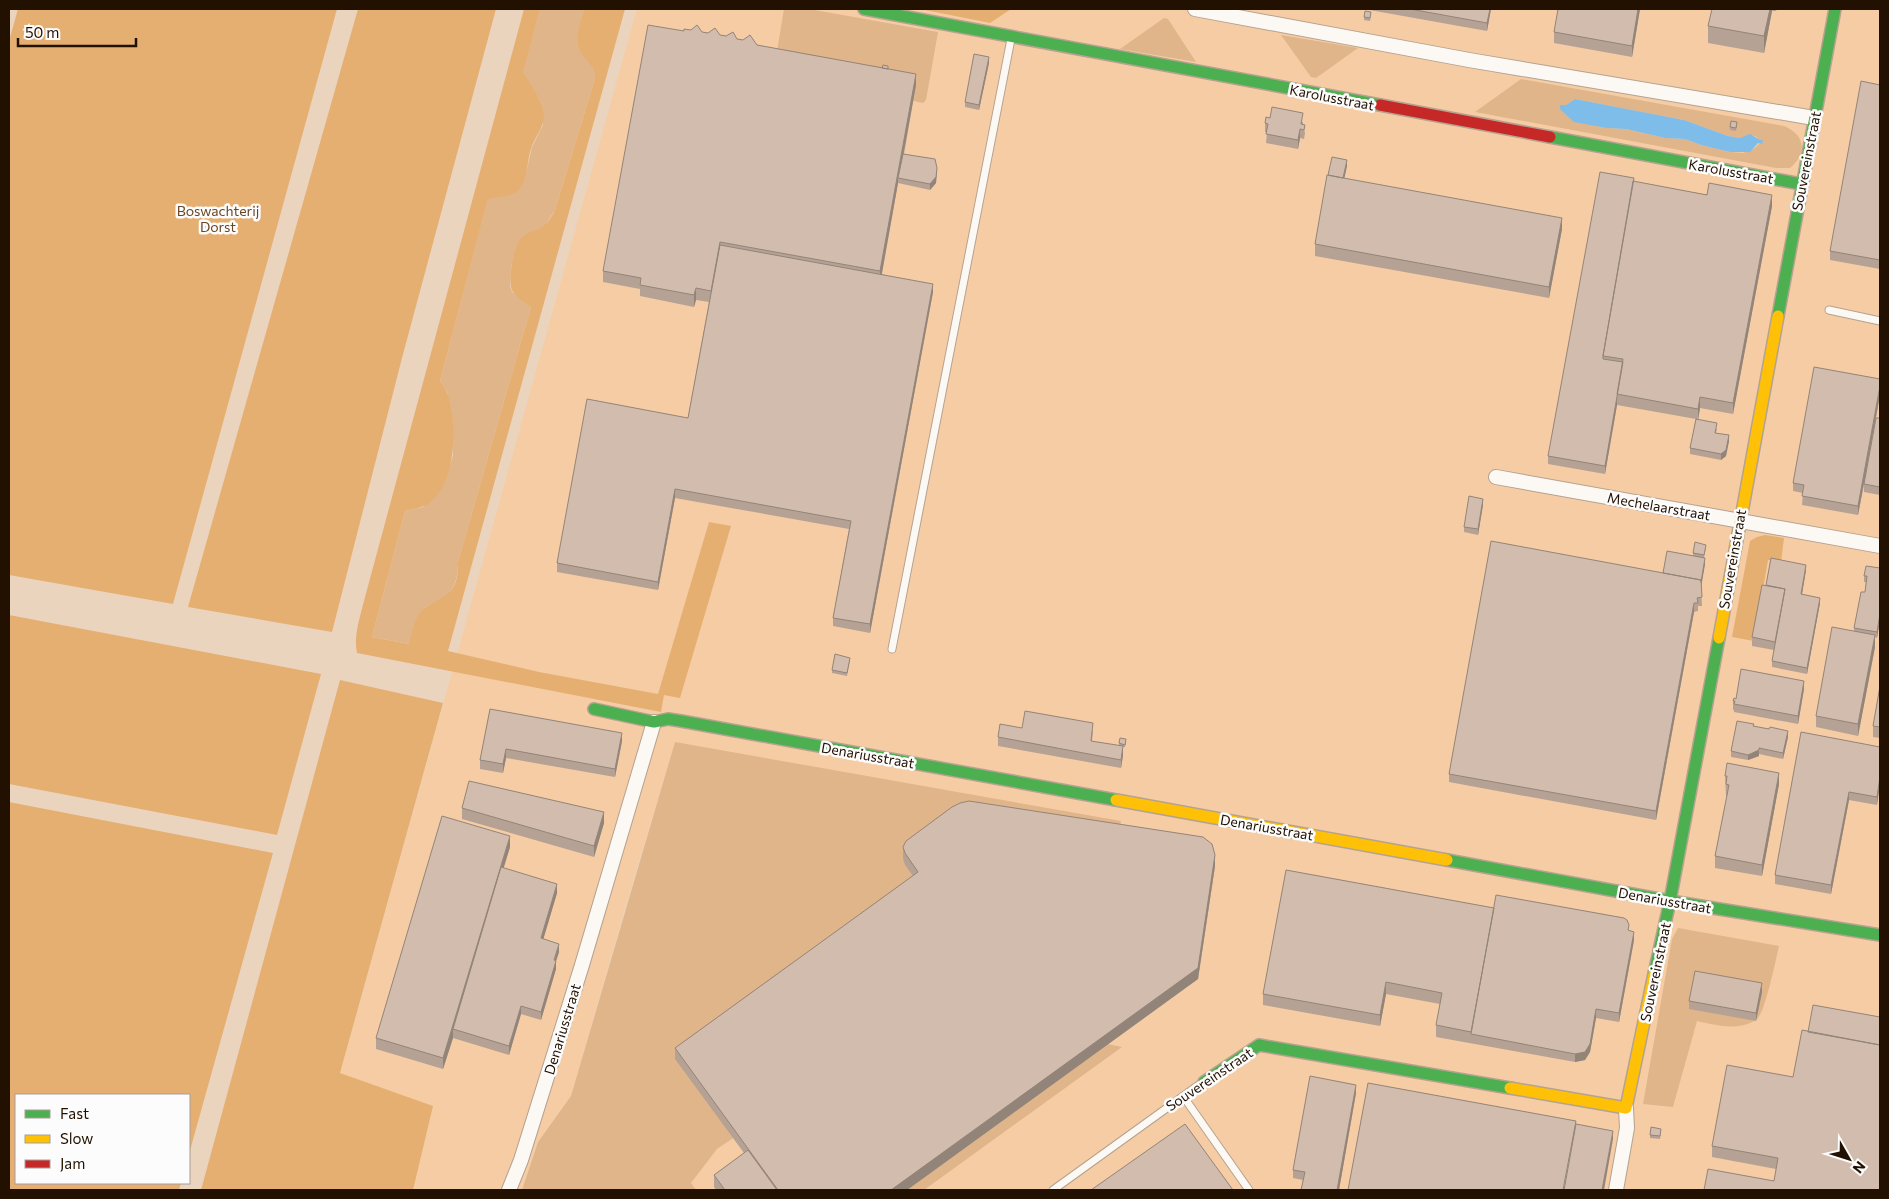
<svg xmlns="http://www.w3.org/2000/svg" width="1889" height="1199" viewBox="0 0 1889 1199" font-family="Commissioner,sans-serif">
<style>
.built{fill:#f5cca4}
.green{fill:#e1b58a;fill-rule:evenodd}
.forest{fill:#e6af72}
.water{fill:#7ebcea}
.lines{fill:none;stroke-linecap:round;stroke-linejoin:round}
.lane-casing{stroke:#b5a290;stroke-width:9}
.street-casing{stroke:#b5a290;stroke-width:16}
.fast-casing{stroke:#b5a290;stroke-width:14}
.slow-casing{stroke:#b5a290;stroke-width:14}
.jam-casing{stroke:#b5a290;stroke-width:14}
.lane{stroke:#fcf9f5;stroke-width:7}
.street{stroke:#fcf9f5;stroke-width:14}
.fast{stroke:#4caf50;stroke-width:11}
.slow{stroke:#ffc107;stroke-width:11}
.jam{stroke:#c62828;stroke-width:11}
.wall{fill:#b5a295}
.shaded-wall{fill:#938479}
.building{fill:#d2bcad;stroke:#938479}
.labels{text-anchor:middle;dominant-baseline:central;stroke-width:5;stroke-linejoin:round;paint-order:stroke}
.street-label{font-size:14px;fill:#221000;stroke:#fcfcfc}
.park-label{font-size:14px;fill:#6a4724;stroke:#fcfcfc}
</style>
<rect width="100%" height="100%" fill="#ead4be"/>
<path class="built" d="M637,9h1243v1181h-956l197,-143 -46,-10 -400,-295 -50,166 -54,188 -33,46 -16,48h-109l19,-84 -92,-32z
M757,1122l116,68h-177l-5,-7 26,-34z"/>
<path class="green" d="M540,9h44l-6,25 17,37v7l-40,132 -11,17 -18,9 -10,12 -5,19 -1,19 2,6 19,15 -73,255c0,18 -4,30 -20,39 -5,2 -10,4 -14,7 -7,6 -12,27 -14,36l-38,-7 33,-126 18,-4 21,-26 6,-15 3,-11 -2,-49 -4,-14 -7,-11 48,-183 24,-4 13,-16 7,-31 11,-22 -3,-24 -18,-29z
M784,9h25l129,23 -12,68 -3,3 -14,-3 -132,-49z
M1164,18l4,1 28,43 -76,-13z
M1281,35l77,13 -42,30 -5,-1z
M1521,79l263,47c22,9 23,28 6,42h-14l-301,-56zM1575,99l109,21 44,16 12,2 15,-2 5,4h3l-8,8 -12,5 -13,-1 -29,-7 -16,-6 -20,-1 -39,-9 -19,-1 -41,-14 -3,-4 3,-5z
M675,742l446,79 -46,216 47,10 -198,143h-51l-116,-68 -40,27 -26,34 5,7h-174l16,-48 33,-46z
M1678,928l101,18c-3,13 -14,67 -22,73 -17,13 -42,6 -60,2l-24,86 -30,-3 29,-165z"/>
<path class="forest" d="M18,9h319l-164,595 -164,-29v-534z
M358,9h138l-94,349 -70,274 -144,-25z
M524,9h16l-17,63c6,10 18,27 20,38 4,16 -8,25 -12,39 -5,14 -2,35 -16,44 -7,4 -19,4 -27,6l-48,182c5,7 10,16 11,25 5,29 4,79 -23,98 -7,4 -15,5 -23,7l-33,126 37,7c3,-11 5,-24 12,-33 3,-4 9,-6 13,-9 20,-10 24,-18 24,-40l73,-255c-6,-4 -14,-9 -18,-15 -7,-9 1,-50 10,-56 18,-10 21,-5 32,-26l40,-132c2,-13 -14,-19 -16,-30 -4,-13 2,-27 5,-39h41l-177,642 91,21 119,22 51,-172 22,4 -51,172 -16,-3 -3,17 -304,-59c-4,-18 4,-39 8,-56z
M920,9h91l-21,14z
M1765,535l19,3 -3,24 -13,-2 -14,81 -22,-4 18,-96 7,-4z
M9,615l312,59 -44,161 -268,-51z
M340,680l103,23 -103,370 93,33 -20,84h-212z
M9,802l264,51 -84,301v-59h-173v88h165l-2,7h-170z"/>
<path class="water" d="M1575,99l109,21 44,16 12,2 10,-4 10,6h3l-1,4 -4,-1 -8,9h-20l-29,-7 -16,-6 -20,-1 -39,-9 -19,-1 -33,-6 -14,-13v-4h6z"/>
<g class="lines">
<defs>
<path id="lane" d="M1829,310l51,11
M892,649l119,-610
M1183,1096l66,94
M1053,1190l150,-108"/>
<path id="street" d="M1195,9l274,51 345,58
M1496,477l384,69
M509,1190l12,-30 61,-195 72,-243
M1616,1190l11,-62 -1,-20"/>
<path id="fast" d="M864,9l516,96
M1550,137l251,47
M1778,316l57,-307
M594,709l60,13 14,-3 13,2 435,79
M1447,860l223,41 210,34
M1654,974l16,-73 49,-263
M1204,1082l55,-37 251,43"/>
<path id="slow" d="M1719,638l59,-322
M1116,800l331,60
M1510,1088l116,20 28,-134"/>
<path id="jam" d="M1380,105l170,32"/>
</defs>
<use href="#lane" class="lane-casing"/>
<use href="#street" class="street-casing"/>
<use href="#fast" class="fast-casing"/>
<use href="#slow" class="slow-casing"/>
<use href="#jam" class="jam-casing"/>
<use href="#lane" class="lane"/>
<use href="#street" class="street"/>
<use href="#fast" class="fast"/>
<use href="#slow" class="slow"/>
<use href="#jam" class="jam"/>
</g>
<path class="wall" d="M1364,9h127l-4,22z
M1640,9l-8,48 -78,-14v-11z
M1712,9h65l-1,2h-4l-8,42 -56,-10v-17z
M1371,15l-1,6 -6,-1v-3z
M684,31l18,1 35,7 20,6 131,24 28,16 -12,69 33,20 -1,9 -6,7 -32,-7 -16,91 51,18 -63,341 -37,-7v-8l16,-89 -174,-31 -17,92 -101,-18v-9l131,-145 21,-116 -13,-2 -2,7 -54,-11v-7l-37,-7v-11z
M989,63l-10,47 -14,-3v-5z
M1880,85v184l-50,-9v-9z
M1303,122v2l2,9 -1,6 -4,-1 -2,11 -32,-6 1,-11h-2v-9z
M1737,125l-1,6 -6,-1v-3z
M1347,166l-3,12 218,51 -13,69 -234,-42v-12l13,-69z
M1634,182l138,24 -39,208 -33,-6 -2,12 19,9 -1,4 13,8 -3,15 -5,4 -31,-6v-6l6,-29 -79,-14 -12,69 -57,-10v-8z
M1880,395l-9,51 9,-28v77l-16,-3v-7l-6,30 -56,-10 1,-12 -10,-2v-8z
M1483,505l-5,30 -14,-3v-5z
M1706,547l-2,11 -11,-2v-3z
M1705,564l-4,21 1,21h-4v5l-4,1 -38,208 -207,-38v-8l214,-201z
M1880,568v51l-3,19 -2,-1v10l-17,89 -42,-9v-11l38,-84v-4l11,-36 1,-10h-2v-6z
M1806,570l-4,24 18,9 -13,71 -35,-7v-6l2,-11 -22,-4v-9l14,-52z
M850,660l-3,16 -15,-3v-3z
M1880,686v52l-7,-1v-11z
M1804,689l-6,35 -64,-12v-2h-1v-9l3,-2z
M490,709l132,32 -7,36 -109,-19 -3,15 -23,-4v-9z
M1754,726l34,11 -5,22 -24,-5v2l-11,4 -17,-3v-6z
M1022,728l71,3 -1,10 27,5v-3l7,-1 -1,5h-2v8l-2,13 -123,-22v-9z
M1880,747l-3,58 -28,-5 -18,94 -56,-10v-9z
M1725,776l54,8 -17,92 -47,-8v-12l12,-60h-1z
M462,808l142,15 -10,34 -132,-38z
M510,847l-7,21 54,25 -14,46 16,13 -3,9v8l-15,51 -20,-6 -12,41 -56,-17 -10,31 -67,-20v-11z
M903,847l312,19 -17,113 -291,211h-191l-2,-3v-12l30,-22 -69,-94v-11l238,-172 -8,-11 -2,-7z
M1494,908l135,23 5,9 -15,82 -23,-4 -6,34 -5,8 -10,2 -139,-25v-12l4,-21 -54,-10 -6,32 -117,-21v-11z
M1762,992l-6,29 -67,-12v-8z
M1880,1017l-104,152 -64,-12v-11l81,-69 15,-45z
M1356,1093l-17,97h-38l2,-10 -10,-2v-8z
M1661,1132l-1,7 -10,-1v-3z"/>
<path class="shaded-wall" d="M1490,9h1l-4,22v-8z
M1638,9h2l-8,48v-11z
M1770,9h2v2l-8,42v-17z
M989,57v6l-10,47v-5z
M916,74v11l-17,93h-1v5l-18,100v-12z
M1300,129v9l-2,11v-9z
M1347,160v6l-5,23v-6z
M937,168l-1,15 -6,7v-6z
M1772,195v11l-39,208v-11z
M1562,218v11l-13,69v-11z
M933,284v8l-63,341v-9z
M696,288v12l-2,7v-12z
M1880,386v9l-22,120v-9z
M1617,397v8l-12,69v-8z
M1700,397v11l-2,12v-11z
M1729,435v6l-3,15 -5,4v-6z
M675,489v9l-17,92v-8z
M1483,499v6l-5,30v-6z
M1705,558v6l-4,24v-6z
M1806,565v5l-5,30v-6z
M1820,598v5l-13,71v-6z
M1694,603v9l-38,208v-9z
M1880,614v5l-3,19v-6z
M1875,635v12l-17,89v-12z
M1804,681v8l-6,35v-8z
M1788,731v6l-5,22v-6z
M622,733v8l-7,36v-8z
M1123,746v9l-2,13v-8z
M506,749v9l-3,15v-9z
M1759,750v6l-11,4v-5z
M1779,773v11l-17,92v-11z
M1880,777v8l-3,20v-8z
M1849,792v8l-18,94v-9z
M604,812v11l-10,34v-11z
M510,836v11l-55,183 -2,-1v9l-10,31v-11z
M1215,855v11l-17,113 -291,211h-16z
M557,884v9l-16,54v-9z
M1634,932v8l-15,82v-9z
M559,944v8l-3,9v8l-15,51v-8z
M1386,982v12l-6,32v-11z
M1762,983v9l-6,29v-8z
M521,1006v8l-12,41v-9z
M1596,1009v9l-6,34 -5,8 -10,2v-8z
M1356,1085v8l-17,97h-2z
M1613,1131v8l-9,51h-2z"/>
<path class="building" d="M1410,9h80l-3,14z
M1558,9h80l-6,37 -78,-14z
M1712,9h58l-6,27 -56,-10z
M1365,11l6,1 -1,6 -6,-1z
M648,25l36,6v-2l7,1 6,-5 5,7 6,1 7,-5 5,7 6,1 7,-4 4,7 6,1 7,-5 7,10 159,29 -36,197 -160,-29 -9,49 -15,-3 -2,7 -54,-10 1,-7 -38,-7z
M974,54l15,3 -10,48 -14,-3z
M883,65l5,1v3l-6,-1z
M1861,81l19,4v175l-50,-9z
M1272,107l31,6 -2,11 4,1 -1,5 -4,-1 -2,11 -32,-6 2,-10 -3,-1 1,-6 4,1z
M1731,121l6,1 -1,6 -6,-1z
M903,154l32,5 2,9 -1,9 -6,7 -32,-6z
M1332,157l15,3 -4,18 -15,-3z
M1600,172l34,6 -31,178v3l20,3 -18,104 -57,-10z
M1327,175l235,43 -13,69 -234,-43z
M1633,181l74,14 2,-12 63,12 -39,208 -33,-6 -2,12 -81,-15 6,-35 -20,-3z
M720,245l213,39 -63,340 -37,-6 18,-97 -176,-32 -17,93 -101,-19 30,-164 101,19z
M1814,367l66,12v7l-22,120 -56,-10 2,-11 -11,-2z
M1876,418h4v69l-16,-3z
M1696,419l21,4 -2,10 14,2 -3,15 -5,4 -31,-6z
M1469,496l14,3 -5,30 -14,-2z
M1491,541l210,39 1,17 -5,1 1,5h-4l-38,208 -207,-37z
M1695,542l11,3 -2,10 -11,-2z
M1667,551l38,7 -4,24v-2l-38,-7z
M1771,558l35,7 -5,29 19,4 -13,70 -35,-7 13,-72 -19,-4z
M1866,566l14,2v46l-3,18 -23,-4 7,-36h4l2,-16h-3z
M1762,585l23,4 -10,53 -23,-5z
M1832,627l43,8 -17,89 -42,-8z
M835,654l15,4 -3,15 -15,-3z
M1741,669l63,12 -6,35 -64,-12 1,-3h-2l1,-3 2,1z
M1880,686v41l-7,-1z
M490,709l132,24 -7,36 -109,-20 -3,15 -23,-4z
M1025,711l68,12 -2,18 32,5 -2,14 -123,-23 2,-13 22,4z
M1737,721l17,3 -1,2 16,3 1,-2 18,4 -5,22 -24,-5v2l-11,5 -17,-4z
M1801,732l79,15v30l-3,20 -28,-5 -18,93 -56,-10z
M1120,738l6,1 -1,6 -6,-2z
M1727,763l52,10 -17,92 -47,-9 14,-71 -3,-1 1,-8h-2z
M469,781l135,31 -10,34 -132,-38z
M969,801l234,36 9,7 3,11 -17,113 -307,222h-113l-103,-142 243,-176 -13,-19 -2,-6 3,-6 46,-34 8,-4z
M442,816l68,20 -67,222 -67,-20z
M501,867l56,17 -16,54 18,6 -5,16 2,1 -15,51 -20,-6 -12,40 -56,-17z
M1286,870l208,38 -23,124 -35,-7 6,-32 -56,-11 -6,33 -117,-21z
M1496,895l128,23 3,2 2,5 -1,5 6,2 -15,81 -23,-4 -6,35 -5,8 -10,2 -104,-20z
M1695,971l67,12 -6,30 -67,-12z
M1813,1005l67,12v28l-72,-13z
M1802,1030l78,15v145h-176l4,-21 66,12 4,-23 -66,-12 15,-81 66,12z
M1310,1076l46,9 -19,105h-36l4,-18 -12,-2z
M1368,1083l208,38 -13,69h-215z
M1185,1124l48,66h-142z
M1576,1124l37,7 -11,59h-38z
M1651,1127l10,2 -1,7 -10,-1z
M748,1150l29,40h-52l-11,-15z"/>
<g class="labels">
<g class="street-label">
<text transform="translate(1332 97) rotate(11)">Karolusstraat</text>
<text transform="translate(1806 161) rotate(-79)">Souvereinstraat</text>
<text transform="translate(1731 171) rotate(10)">Karolusstraat</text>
<text transform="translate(1659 506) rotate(10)">Mechelaarstraat</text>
<text transform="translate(1732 559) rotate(-80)">Souvereinstraat</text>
<text transform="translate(868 755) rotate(10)">Denariusstraat</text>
<text transform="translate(1267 827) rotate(10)">Denariusstraat</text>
<text transform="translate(1665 900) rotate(10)">Denariusstraat</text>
<text transform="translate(1655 972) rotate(-78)">Souvereinstraat</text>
<text transform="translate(562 1029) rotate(-73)">Denariusstraat</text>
<text transform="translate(1209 1079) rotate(-34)">Souvereinstraat</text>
</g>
<g class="park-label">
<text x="218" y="210">Boswachterij<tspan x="218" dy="16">Dorst</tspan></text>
</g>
</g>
<rect width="1889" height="1199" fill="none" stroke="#221000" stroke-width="20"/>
<rect x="15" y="1094" width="175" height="90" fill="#fcfcfc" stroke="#a59e97"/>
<rect x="25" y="1110" width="25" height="8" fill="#4caf50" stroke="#a59e97"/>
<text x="60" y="1119" font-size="15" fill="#221000">Fast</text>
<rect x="25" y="1135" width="25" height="8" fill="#ffc107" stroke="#a59e97"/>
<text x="60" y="1144" font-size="15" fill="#221000">Slow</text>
<rect x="25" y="1160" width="25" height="8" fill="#c62828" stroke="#a59e97"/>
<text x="60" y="1169" font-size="15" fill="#221000">Jam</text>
<g transform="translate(1849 1159) rotate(129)" stroke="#fcfcfc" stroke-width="4" paint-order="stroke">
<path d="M0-4L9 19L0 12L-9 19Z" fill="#221000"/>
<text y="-8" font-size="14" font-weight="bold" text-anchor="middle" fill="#221000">N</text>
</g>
<path d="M18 38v8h118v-8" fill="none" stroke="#221000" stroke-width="2.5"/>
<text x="25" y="38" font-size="15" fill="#221000" stroke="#fcfcfc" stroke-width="4" paint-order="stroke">50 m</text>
</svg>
